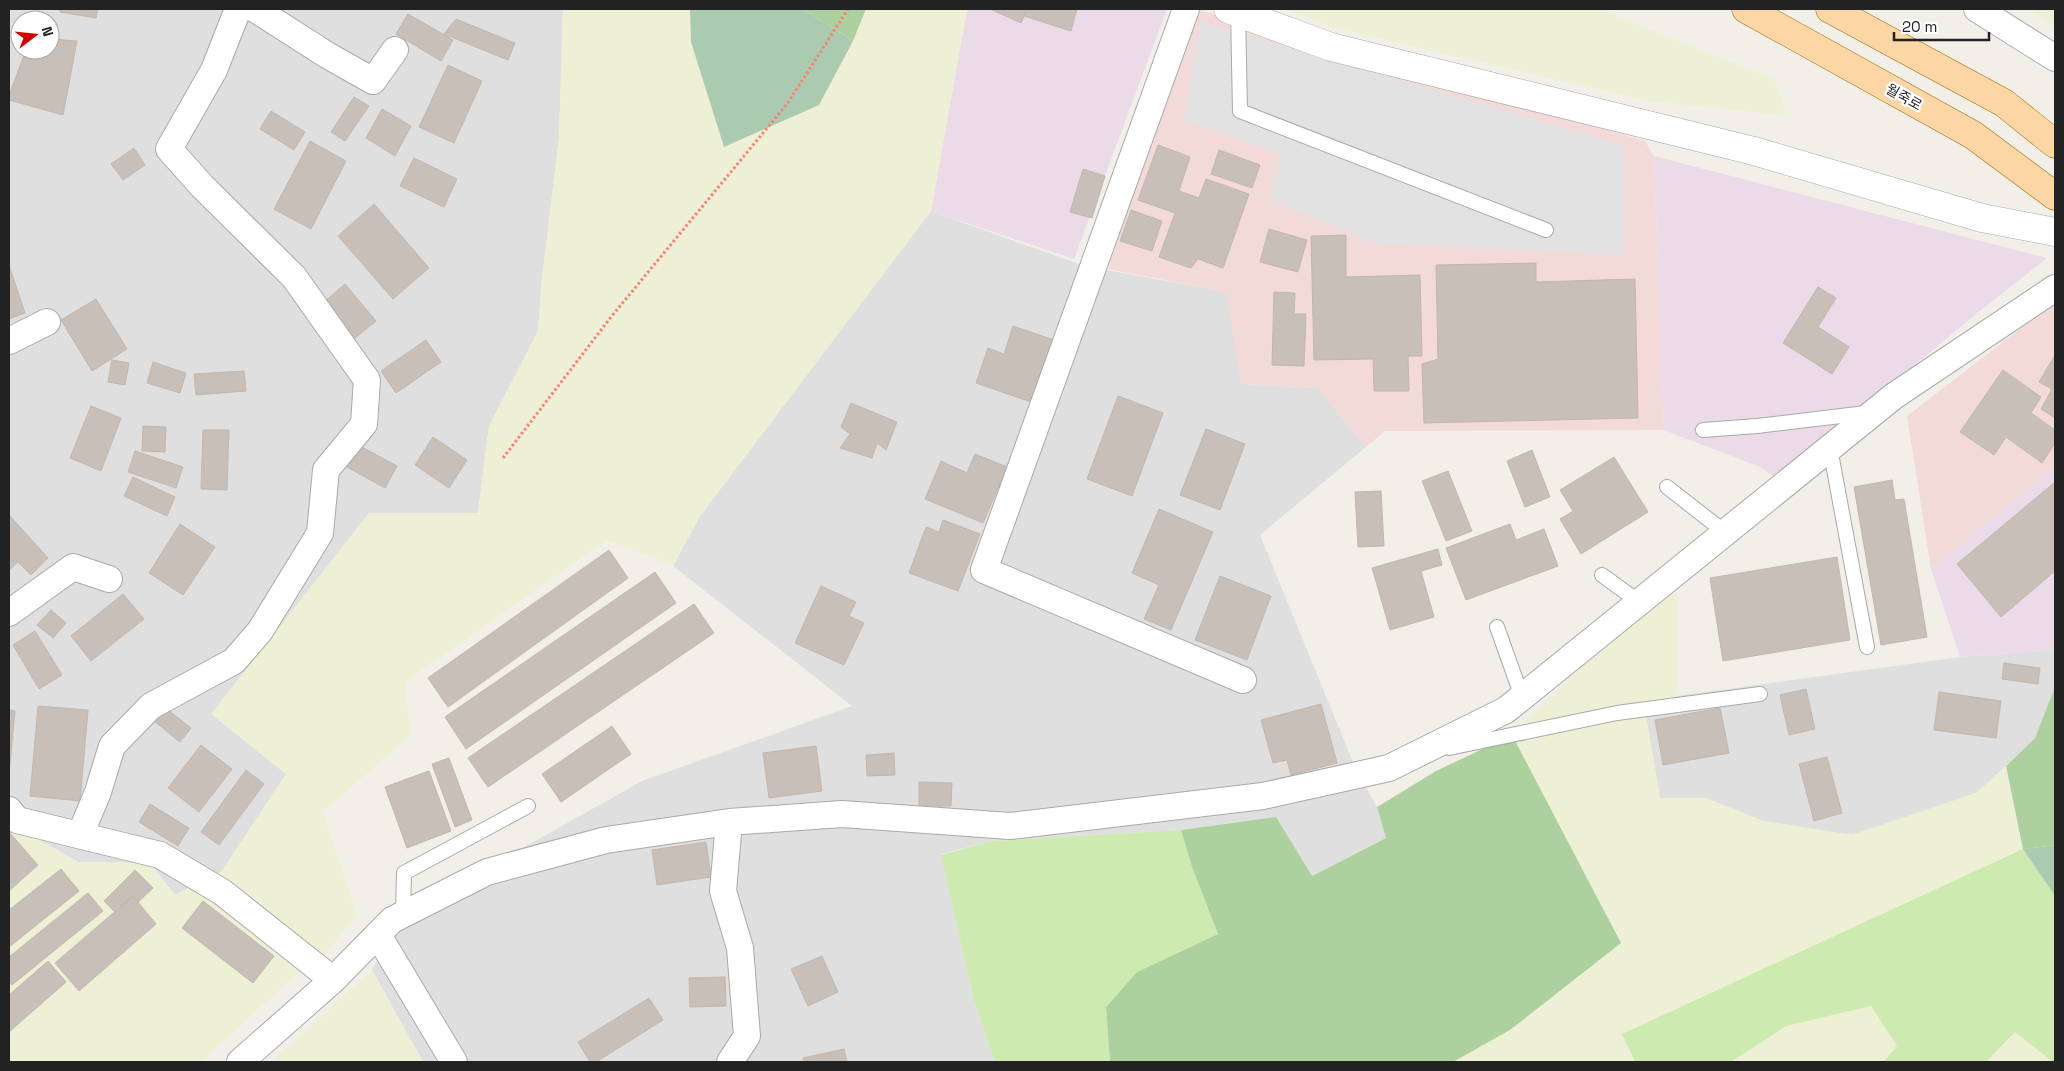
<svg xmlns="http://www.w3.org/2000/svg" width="2064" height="1071" viewBox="0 0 2064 1071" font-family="'Space Grotesk','Noto Sans KR',sans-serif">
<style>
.residential{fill:#e0dfdf;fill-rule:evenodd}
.commercial{fill:#f2dad9}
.industrial{fill:#ebdbe8}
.farmland{fill:#eef0d5}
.grass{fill:#cdebb0}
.forest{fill:#add19e}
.cemetery{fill:#aacbaf}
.parking{fill:#e2e2e2}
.building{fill:#c7bfb8;stroke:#c4b6ab}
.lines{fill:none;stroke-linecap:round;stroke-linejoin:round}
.service-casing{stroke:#a9a9a9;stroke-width:16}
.minor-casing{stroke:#a9a9a9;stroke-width:28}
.tertiary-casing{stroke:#a9a9a9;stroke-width:29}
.primary-casing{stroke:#a06b00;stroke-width:29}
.path{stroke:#fa8072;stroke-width:3;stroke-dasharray:2.5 2.5;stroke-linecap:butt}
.service{stroke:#fff;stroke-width:14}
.minor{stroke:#fff;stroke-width:26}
.tertiary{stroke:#fff;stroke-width:28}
.primary{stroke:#fcd6a4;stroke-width:28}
.labels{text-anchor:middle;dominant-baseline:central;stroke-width:4.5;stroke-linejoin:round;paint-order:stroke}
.street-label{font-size:14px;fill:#222;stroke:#fff}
</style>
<rect width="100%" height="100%" fill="#f2efe9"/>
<path class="residential" d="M9,9h554l-4,129 -17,141 -4,52 -49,95 -11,87h-109l-157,201 74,60 -65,98 -46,23 -25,-32 -72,-1 -69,-40zM20,20h30v30h-30z
M931,211l153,55 143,26 14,92 77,4 48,59 -106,88 95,232 22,40 9,31 -75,38 -36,-59 -94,13 -189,11 -51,13 33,147 21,61h-572l-51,-92 31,-55 239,-134 210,-75 -179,-140 27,-50z
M2055,650v37l-20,51 -58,55 -125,42 -89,-14 -57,-23h-46l-16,-94 33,-8 283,-39z"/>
<path class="commercial" d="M1196,9l449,132 9,15 10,274 -279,1 -19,16 -48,-59 -77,-4 -15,-92 -118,-23z
M2055,305v161l-124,103 -24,-153 136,-105z"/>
<path class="industrial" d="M967,9h200l-93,250 -143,-48z
M1654,156l393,102 -72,57 -198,164 -17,-12 -96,-37z
M2055,466v184l-95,7 -29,-88z"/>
<path class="farmland" d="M563,9h127l1,33 162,-1 13,-32h101l-36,202 -231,305 -27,50 -66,-26 -202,142 6,53 -88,77 34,103 -35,42 -101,-85 65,-98 -75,-60 158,-201h109l11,-87 49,-95 4,-52 17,-141z
M1283,9h316l176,70 11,37 -138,-15 -309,-72z
M2030,9h25v18z
M1677,591v105l-33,8 16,94h46l57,23 89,14 124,-42 30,-27 17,83 -401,185 13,28h-182l57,-32 111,-87 -109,-208 81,-81z
M9,822l69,40 72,1 25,32 20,-10 103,88 -97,89h-192z
M372,970l51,92h-152z
M1871,1006l26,40 -14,16h-152l55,-36z
M2015,1032l38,30h-67z"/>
<path class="grass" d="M1181,830l11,37 26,67 -81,38 -31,35 4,55h-115l-21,-61 -33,-146 51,-14z
M2023,849l32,47v166h-2l-38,-30 -29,30h-103l14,-16 -26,-40 -85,20 -55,36h-96l-13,-28z"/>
<path class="forest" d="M803,9h63l-13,32z
M2055,687v158l-32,4 -17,-83 29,-28z
M1512,735l109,208 -111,87 -57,32h-343l-4,-55 31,-35 81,-38 -26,-67 -11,-37 95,-13 36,59 74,-38 -9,-31 59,-36z"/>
<path class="cemetery" d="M690,9h113l50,32 -34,64 -95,42 -33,-105z
M2055,845v51l-32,-47z"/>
<path class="parking" d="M1201,22l422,123v110l-249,-12 -105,-44 13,-45 -98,-34z"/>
<path class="building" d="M60,9h38l-2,9 -36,-6z
M990,9h37l-6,14z
M1027,9h50l-6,22 -47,-15z
M408,14l45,26 -12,21 -45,-27z
M456,19l59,24 -7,17 -64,-26z
M50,39l27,2 -14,74 -54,-15v-5l17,-45h24z
M448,65l34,16 -28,62 -35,-16z
M354,97l15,9 -24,35 -14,-9z
M382,109l29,17 -16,30 -29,-18z
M271,111l34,21 -11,18 -34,-21z
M310,141l36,20 -35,68 -37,-20z
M1158,145l32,12 -11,34 20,7 7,-19 43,15 -26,74 -25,-9 -7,9 -32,-11 16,-44 -37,-13z
M134,148l11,17 -22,15 -12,-16z
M1219,150l41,15 -8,23 -41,-14z
M414,158l43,21 -13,28 -44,-21z
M1083,169l22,7 -13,42 -22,-6z
M374,204l55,64 -36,31 -55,-63z
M1131,210l31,11 -10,30 -32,-10z
M1269,229l38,11 -9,32 -38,-10z
M1346,235v42l74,-2 2,81h-14l1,35h-35l-1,-32 -59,1 -3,-124z
M1536,263v19l99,-3 3,139 -214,5 -2,-59 16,-5 -2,-94z
M9,265l16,48 -16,6z
M345,284l31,37 -22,18 -31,-36z
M1818,287l18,11 -18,29 31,20 -17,27 -49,-31z
M1274,292l21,1 -1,21h12l-2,52 -32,-1z
M96,299l31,50 -35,22 -31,-51z
M1013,326l41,14 -20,63 -58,-20 12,-35 16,6z
M426,340l15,22 -45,31 -15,-22z
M2055,355v63l-14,-9 11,-20 -13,-7z
M112,360l17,3 -4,22 -17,-3z
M153,362l33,11 -6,20 -33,-10z
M2003,370l38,27 -10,16 24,17v13l-13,20 -36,-26 -12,18 -34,-23z
M244,371l2,20 -50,4 -2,-21z
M1118,396l45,17 -31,83 -45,-17z
M851,403l46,19 -11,28 -9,-7 -5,15 -32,-10 10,-14 -9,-7z
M91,406l30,12 -20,53 -31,-13z
M143,426l23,1 -1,25 -23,-1z
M1206,429l39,15 -25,66 -40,-15z
M203,430h26l-2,60 -26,-1z
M433,437l34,23 -18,28 -34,-23z
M358,445l39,21 -12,22 -38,-21z
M1532,450l18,47 -25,10 -18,-46z
M135,451l48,16 -7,21 -48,-16z
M975,454l32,13 -24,56 -58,-24 16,-38 26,12z
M1614,457l34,55 -67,42 -21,-35 13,-8 -13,-21z
M1448,471l24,60 -26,10 -24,-60z
M133,477l42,20 -8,19 -43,-20z
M1892,480l3,20 9,-1 23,138 -46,8 -27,-158z
M2055,482v89l-54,46 -44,-53z
M1381,491l3,55 -26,1 -3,-55z
M1159,509l54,23 -42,98 -27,-11 15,-34 -27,-12z
M9,515l39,43 -17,17 -13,-13 -9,8z
M943,520l37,14 -22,57 -49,-18 17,-46 13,5z
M180,524l35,23 -32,48 -34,-22z
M1510,524l6,16 28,-11 14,37 -92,34 -20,-52z
M1438,549l4,16 -21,6 13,46 -44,13 -18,-62z
M609,550l19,28 -180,129 -20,-29z
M1837,557l13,83 -127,21 -13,-83z
M655,572l21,31 -210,146 -21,-32z
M1220,576l51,20 -24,64 -52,-20z
M821,586l35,16 -7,14 15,7 -20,42 -49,-22z
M123,594l21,25 -53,42 -20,-25z
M694,604l20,29 -226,154 -20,-29z
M51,610l15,13 -13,15 -16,-13z
M35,631l27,44 -23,14 -26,-44z
M2004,663l36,5 -2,16 -36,-5z
M1806,689l9,40 -26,6 -9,-40z
M1939,692l62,9 -5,37 -62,-8z
M1321,704l16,59 -46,12 -4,-15 -14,3 -12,-43z
M38,706l50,4 -8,91 -50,-5z
M1720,708l9,45 -66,12 -8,-45z
M9,710l6,1 -6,65z
M168,710l23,18 -11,14 -26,-21z
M612,726l19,28 -70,48 -19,-28z
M201,745l31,24 -33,43 -31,-24z
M816,746l6,45 -53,7 -6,-45z
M894,753l1,22 -28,1 -1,-21z
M1827,757l15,56 -28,8 -15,-57z
M449,758l23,62 -17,7 -23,-63z
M246,770l18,14 -45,61 -18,-13z
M429,771l22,60 -44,17 -22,-61z
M919,782l33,1 -1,23h-32z
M150,804l39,24 -11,18 -39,-24z
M9,832l29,33 -29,26z
M706,842l5,35 -54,8 -5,-35z
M61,869l18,22 -70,56v-37z
M135,870l18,18 -15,14 -5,-6 -18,16 -11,-11z
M88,893l15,18 -91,74 -3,-4v-24z
M133,896l23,28 -77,67 -24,-28z
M203,901l71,55 -21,27 -71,-55z
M822,956l16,36 -30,14 -17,-37z
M48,961l18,21 -57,50v-37z
M725,977l1,29 -36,1 -1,-29z
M649,998l14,22 -67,42h-6l-12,-20z
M844,1049l3,13h-43l-1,-4z"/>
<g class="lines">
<defs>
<path id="service" d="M1238,12l2,99 306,119
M1703,430l54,-4 109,-13
M1830,448l37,199
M1667,487l59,46
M1602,575l37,27
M1497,627l25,70
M1449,748l168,-35 143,-19
M403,915l1,-42 124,-67"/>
<path id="minor" d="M255,9l72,46 46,26 22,-31
M1186,9l-202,561 259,110
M1977,9l78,49
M9,341l38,-19
M9,613l64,-46 36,12
M9,810l8,10 143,35 62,37 111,88
M729,822l-6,69 17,57 7,88 -17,26
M80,835l18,-43 14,-46 39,-40 83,-45 26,-30 60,-98 6,-63 38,-46 3,-44 -73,-103 -92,-91 -33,-37 45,-79 24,-61
M378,935l76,127
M240,1062l93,-82 59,-60 95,-48 119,-32 123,-18 113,-8 168,12 253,-30 126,-28 117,-58 388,-314 161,-108"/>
<path id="tertiary" d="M1228,9l103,38 423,104 228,67 73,14"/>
<path id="primary" d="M1746,9l227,126 82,61
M1830,9l174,94 51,41"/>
</defs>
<use href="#service" class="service-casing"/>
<use href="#minor" class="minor-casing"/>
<use href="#tertiary" class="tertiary-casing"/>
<use href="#primary" class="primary-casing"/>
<path class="path" d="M503,458l108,-141 176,-213 61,-95"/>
<use href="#service" class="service"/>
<use href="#minor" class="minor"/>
<use href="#tertiary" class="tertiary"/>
<use href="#primary" class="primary"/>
</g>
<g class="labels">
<g class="street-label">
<text transform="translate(1904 97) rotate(29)">월죽로</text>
</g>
</g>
<rect width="2064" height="1071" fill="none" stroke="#222222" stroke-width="20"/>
<g transform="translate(35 35) rotate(74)"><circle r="24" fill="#ffffff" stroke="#a7a7a7"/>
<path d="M0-4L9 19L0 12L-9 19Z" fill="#d40000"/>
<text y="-8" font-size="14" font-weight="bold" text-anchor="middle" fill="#222222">N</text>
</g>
<path d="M1894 32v8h95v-8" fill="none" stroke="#222222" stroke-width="2.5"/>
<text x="1902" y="32" font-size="15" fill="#222222" stroke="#ffffff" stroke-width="4" paint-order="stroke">20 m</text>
</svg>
